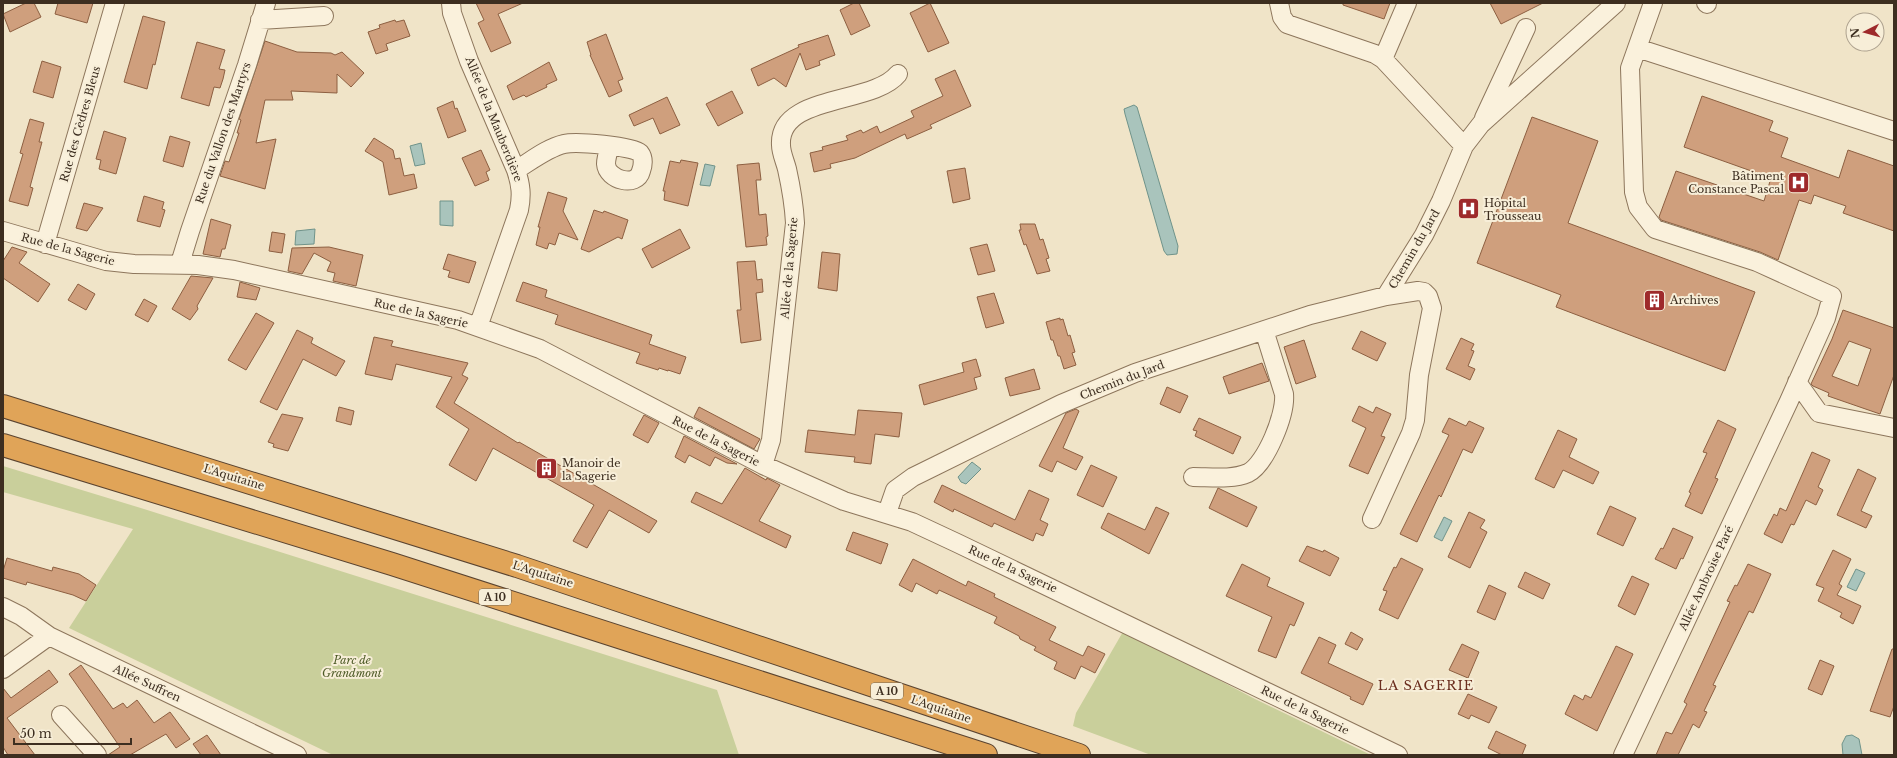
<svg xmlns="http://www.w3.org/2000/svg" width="1897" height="758" viewBox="0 0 1897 758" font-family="'Libre Baskerville',serif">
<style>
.green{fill:#c9cf9b}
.water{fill:#a9c4bc;stroke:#6f938a}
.building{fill:#cf9f7d;stroke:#8d5f41;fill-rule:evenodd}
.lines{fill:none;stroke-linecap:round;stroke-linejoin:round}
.minor-casing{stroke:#8d765c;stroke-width:20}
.highway-casing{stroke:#5b4430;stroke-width:24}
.minor{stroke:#faf1dc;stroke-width:18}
.highway{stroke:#e0a458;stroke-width:22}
.labels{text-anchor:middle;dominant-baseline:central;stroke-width:4;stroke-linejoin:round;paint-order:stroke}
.shield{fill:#f7eed8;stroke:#756857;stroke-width:1}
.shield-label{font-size:10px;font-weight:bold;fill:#3d2e20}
.street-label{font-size:11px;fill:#3d2e20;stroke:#f7eed8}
.poi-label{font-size:11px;fill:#3d2e20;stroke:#f7eed8;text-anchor:start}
.park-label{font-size:11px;font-style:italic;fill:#4d5a26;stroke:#f7eed8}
.quarter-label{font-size:13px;letter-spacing:1px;fill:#6b2e1e;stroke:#f7eed8}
</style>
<rect width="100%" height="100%" fill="#f0e4c8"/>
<path class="green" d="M3,466l141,43 573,181 22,65h-406l-264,-127 64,-99 -130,-37z
M1124,630l131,69 116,56h-220l-78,-29 3,-13z"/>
<path class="water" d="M1134,105l3,2 41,139 -1,8 -10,1 -3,-4 -39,-137 -1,-5z
M421,143l4,21 -10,2 -5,-20z
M705,164l10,2 -5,20 -10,-1z
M440,201h13v25l-13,-1z
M315,229l-1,15 -19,1 1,-14z
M972,462l9,7 -15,15 -5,-2 -3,-5z
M1444,517l8,4 -10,20 -8,-4z
M1856,569l9,4 -9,18 -9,-4z
M1852,735l7,4 3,16h-19l-1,-11 4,-8z"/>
<path class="building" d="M26,3h8l7,14 -31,15 -7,-18z
M58,3h35l-6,20 -32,-9z
M476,3h47l-25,11 13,29 -20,9 -13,-29 6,-3z
M854,3h5l11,23 -19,9 -11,-25z
M930,3l19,40 -21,9 -18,-39z
M1343,3h47l-6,16 -41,-14z
M1490,3h53l-42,21z
M143,16l22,6 -10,43 -2,-1 -6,25 -23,-7z
M395,20l1,2 8,-2 6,16 -24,8 2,6 -12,4 -8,-22 12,-4 -1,-3z
M606,34l17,45 -5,2 4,10 -13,6 -19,-42h1l-4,-13z
M828,35l7,20 -16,6 1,4 -14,5 -6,-17 -14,34 -12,-9 -16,8 -7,-17 48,-22 -1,-2z
M265,41l32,11 34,1 4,2 7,-3 22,21 -13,14 -14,-13v19l-46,-2 2,9h-28l-9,43 20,-4 -11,50 -45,-13 5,-15 4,1 10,-29h-2l4,-13 -2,-1z
M197,42l28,8 -6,19 6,1 -2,9 -3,9 -6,-1 -5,19 -28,-8z
M42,61l19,6 -8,31 -20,-6z
M549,62l8,18 -11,5 1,2 -21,10 -2,-2 -11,5 -6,-14z
M955,70l16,36 -41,19 2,3 -25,11 -2,-5 -50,24 -25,6 1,4 -17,4 -4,-19 13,-3 -1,-3 26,-7 -2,-4 15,-6 2,3 14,-7 3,7 34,-16 -3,-6 32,-15 -8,-17z
M732,91l11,22 -25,13 -12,-22z
M1702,96l71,25 -4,10 19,7 -7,19 58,21 9,-28 46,16v65l-51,-18 3,-7 -32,-11 -3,9 -12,-4 -21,60 -18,-8 -99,-32 -2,-3 17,-46 88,30 7,-23 -87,-31z
M667,97l13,28 -20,9 -7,-16 -19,8 -5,-11z
M453,101l2,8 2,-1 9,23 -18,7 -11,-30z
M1532,117l66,24 -30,82 187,69 -30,79 -169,-64 5,-12 -84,-32z
M30,119l14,4 -5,19h3l-12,45 3,1 -5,18 -19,-5 14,-47 -3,-1z
M104,131l22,7 -10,36 -17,-5 2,-9 -5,-1z
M170,136l20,6 -7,25 -20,-6z
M374,138l19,12 2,9 5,-1 4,18 10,-2 3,14 -28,7 -6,-33 -18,-11z
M481,150l9,20 -4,2 3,8 -14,6 -13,-28z
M681,160l17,3 -10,43 -24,-6 1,-9h-2l7,-30 10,2z
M759,163l2,17h-5l3,35 7,-1 2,22 -2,1 1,8 -21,2 -9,-82z
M965,168l5,31 -17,4 -6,-32z
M548,192l19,6 -4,13 15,29 -19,-7 -4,12 -6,-2 -2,6 -11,-4 4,-18h-2z
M144,196l20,6 -2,7 3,1 -5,17 -23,-6z
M84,203l19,5 -16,23 -11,-3z
M594,210l9,3 1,-2 24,9 -6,19 -4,-2 -29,15 -8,-3z
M211,219l20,6 -6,24h-3l-2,8 -17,-3z
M1020,224h15l5,16 3,-1 6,19 -3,1 4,12 -13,3 -11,-30 -2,1 -5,-15h2z
M680,229l10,19 -38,20 -10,-19z
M272,232l13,2 -3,19 -13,-2z
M987,244l8,27 -17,4 -8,-27z
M12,247l15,5 -8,11 31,21 -12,18 -35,-24v-17z
M329,247l34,8 -7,31 -23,-5 2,-8 -8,-2 4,-9 -17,-9 -12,21 -14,-3 4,-23z
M822,252l18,2 -3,37 -19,-3z
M448,254l28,8 -7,21 -21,-6 2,-6 -7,-2z
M755,261l2,19 5,-1 1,13 -7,1 5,47 -20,3 -4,-33h4l-4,-48z
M191,276l22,2 -16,28 1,3 -8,11 -18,-11z
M240,282l20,6 -4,12 -19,-3z
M523,282l24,8 -2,7 107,38 -3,9 37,13 -6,17 -12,-4v1l-9,-3 -1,2 -22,-7 4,-10 -85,-29 3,-9 -42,-14z
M78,284l17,10 -9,16 -18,-10z
M994,293l10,30 -18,5 -9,-31z
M144,299l13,7 -9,16 -13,-7z
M1843,310l51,18v47l-14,39 -52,-18 1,-3 -16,-7 -2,-2 21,-45zM1849,341l22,8 -13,37 -26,-10z
M256,313l18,10 -28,47 -18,-10z
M1060,318v2l3,-1 5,17 2,-1 5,17 -3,1 4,12 -12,4 -4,-13h-2l-5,-16h-2l-5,-18z
M297,330l16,8 -2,5 34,18 -9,15 -33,-17 -26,51 -17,-8z
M1361,331l25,12 -9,18 -25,-12z
M374,337l19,4 -2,5 77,17 -6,12 6,3 -14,25 64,40 1,-1 138,79 -8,12 -40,-23 -22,38 -14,-7 21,-36 -101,-57 -17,33 -27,-16 20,-36 -33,-22 16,-30 -56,-13 -4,16 -27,-6z
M1461,338l13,6 -3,6 3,1 -6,15 7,3 -5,11 -24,-11z
M1304,340l12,37 -20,7 -12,-37z
M976,359l5,17 -7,2 3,11 -53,16 -5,-20 45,-13 -2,-9z
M1262,363l7,18 -40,13 -6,-17z
M1034,369l6,20 -30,7 -5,-18z
M1167,387l21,9 -8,17 -20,-9z
M1359,406l14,7 3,-6 15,7 -10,22 4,1 -17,37 -19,-8 17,-38 -14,-7z
M339,407l15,4 -3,14 -15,-4z
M699,407l61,32 -6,10 -60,-32z
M1076,409l3,2 -16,37 20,9 -7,13 -19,-9 -5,11 -13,-6 27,-53z
M858,410l44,3 -3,24 -24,-3 -4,30 -17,-2 1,-5 -50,-5 3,-22 47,5z
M282,414l21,4 -15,33 -15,-4 1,-3 -6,-2z
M644,415l15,8 -11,20 -15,-8z
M1199,418l42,19 -8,17 -38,-18 2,-5 -4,-1z
M1449,418l17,8 3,-5 15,7 -12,25 -9,-4 -22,48 -2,-2 -22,47 -17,-8 49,-99 -7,-3z
M1718,420l18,9 -21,49 3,1 -16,35 -17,-8 6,-13 -2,-1 18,-39 -4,-1z
M1558,430l19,9 -8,18 30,15 -6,12 -30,-14 -9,18 -19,-9z
M684,436l2,1 51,27 -10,-1 -12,-6 -5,9 -21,-11 -4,8 -10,-6z
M1812,452l18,8 -12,27 5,3 -7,15 -10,-5 -12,25 -3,-1 -9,19 -18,-9 10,-20 3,2 3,-8 6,3z
M1091,465l26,12 -14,30 -26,-12z
M745,468l21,12 1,-2 13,7 -21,36 32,15 -5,12 -95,-46 5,-10 26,12z
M1858,469l18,9 -15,33 11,5 -6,12 -29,-13z
M942,485l73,35 14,-30 20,9 -9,21 8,4 -5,12 -7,-3 -3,8 -39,-18 -2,4 -38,-18 -1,3 -19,-10z
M1218,488l39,19 -10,20 -38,-19z
M1610,506l26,12 -13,28 -26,-12z
M1156,507l13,6 -20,41 -48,-26 7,-15 37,17z
M1469,512l16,8 -5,8 7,4 -17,36 -22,-11z
M1673,528l20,9 -10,22 -2,-1 -5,11 -21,-10 6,-11 2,1z
M853,532l35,12 -7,20 -35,-14z
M1307,546l16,6 1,-2 15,8 -9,18 -31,-15z
M1833,550l18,9 -12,25 3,2 -5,9 24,11 -8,18 -13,-7 2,-4 -24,-12 6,-13 -8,-3z
M7,558l45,13 1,-4 26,7 17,11 -10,16 -13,-6 -46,-13 -1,3 -23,-7v-7z
M1401,558l22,11 -25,50 -19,-9 8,-19 -4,-1 11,-23 2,1z
M913,559l53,27 2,-5 27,13 -1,3 62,30 -7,13 34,16 5,-10 17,8 -10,19 -14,-7 -6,13 -21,-10 3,-7 -23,-12 2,-3 -16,-8 -1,-3 -25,-13 3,-6 -58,-27 -2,4 -21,-11 -4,9 -13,-7z
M1242,564l28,14 -3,8 37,17 -10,23 -4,-2 -14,34 -18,-7 14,-34 -46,-21z
M1748,564l23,10 -18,39 -4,-2 -36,74 3,1 -12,25 3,1 -8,16 -6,-4 -15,31h-22l10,-23 6,2 15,-30 -3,-2 46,-100 -3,-1 8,-16 2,1z
M1525,572l25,12 -7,15 -25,-12z
M1632,576l17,8 -14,31 -17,-9z
M1489,585l17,8 -11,27 -18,-8z
M1351,632l12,7 -6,11 -12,-6z
M1319,637l17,8 -8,18 45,21 -10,21 -13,-6 1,-2 -50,-24z
M1462,644l17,8 -11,26 -19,-8z
M1616,646l17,8 -36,77 -32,-17 9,-19 9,5 2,-5 6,3z
M1892,649h2v57l-4,11 -20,-6z
M1820,660l14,6 -12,29 -14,-6z
M81,665l32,44 10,-6 4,5 10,-8 17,23 16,-11 20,27 -14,9 -10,-14 -36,21h-22l12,-8 -51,-73z
M49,670l9,12 -51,36 28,37h-27l-5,-8v-59l8,10z
M1468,694l29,13 -8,16 -18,-8 -2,4 -11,-5z
M1496,731l30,14 -4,10h-20l-14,-7z
M207,735l14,20h-20l-8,-11z"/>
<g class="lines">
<defs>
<path id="minor" d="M451,3l1,10 17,48 47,109c5,15 6,25 3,40l-41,117
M1279,3l3,14 5,7 88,30 8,5 81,87
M1706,3l1,1
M260,20l64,-4
M1637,48l257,83
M1383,59l24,-56
M1484,118l42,-90
M516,170c15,-9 31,-22 48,-26 12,-3 68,2 76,9 4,5 3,13 1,18 -4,17 -34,9 -35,-7 0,-5 2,-12 4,-18
M3,231l103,30 28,3 64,1 36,5 224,50 82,29 223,116 81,36 68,21 45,21 441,212
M45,244l70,-241
M182,264v-7l8,-26 57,-166 19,-62
M1386,296l38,-61 17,-34 23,-55 17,-22 135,-121
M1797,382l22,31 75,15
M763,465l8,-25 24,-217c-1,-19 -4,-36 -8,-54 -2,-8 -6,-16 -6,-24 -3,-51 92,-40 117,-71
M1193,477c17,0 39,3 55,-4 18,-9 38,-59 36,-79l-20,-64
M887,513l8,-23 18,-13 148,-73 74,-31 175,-58 76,-19 32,-5 6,1 4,4 4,12 -13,67 -4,45 -4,13 -39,86
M3,607l18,9 28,20
M3,669l46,-33 248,119
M61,715l36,40
M1623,755l166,-354 37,-83 6,-22 -75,-34 -102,-33 -17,-22 -4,-15 -4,-124 23,-65"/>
<path id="highway" d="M3,406l514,160 562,189
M3,445l389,119 594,191"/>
</defs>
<use href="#minor" class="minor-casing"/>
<use href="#highway" class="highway-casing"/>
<use href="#minor" class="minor"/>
<use href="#highway" class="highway"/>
</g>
<defs>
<symbol id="hospital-square" viewBox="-11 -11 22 22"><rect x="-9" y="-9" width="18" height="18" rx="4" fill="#9e2a2b" stroke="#f7eed8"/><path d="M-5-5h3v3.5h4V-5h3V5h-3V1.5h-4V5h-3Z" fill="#fff"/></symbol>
<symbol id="building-square" viewBox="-11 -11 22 22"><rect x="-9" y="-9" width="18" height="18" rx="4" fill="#9e2a2b" stroke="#f7eed8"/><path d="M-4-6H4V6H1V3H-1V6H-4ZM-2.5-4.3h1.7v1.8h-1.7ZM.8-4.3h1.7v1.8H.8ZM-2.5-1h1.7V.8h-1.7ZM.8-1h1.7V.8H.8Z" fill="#fff"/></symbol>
</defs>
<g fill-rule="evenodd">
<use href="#hospital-square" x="1786" y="170" width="25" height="25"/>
<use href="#hospital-square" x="1456" y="196" width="25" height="25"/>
<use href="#building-square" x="1642" y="288" width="25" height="25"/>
<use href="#building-square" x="534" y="456" width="25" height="25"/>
</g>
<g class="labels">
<g class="shield">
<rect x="479" y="589" width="32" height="16" rx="3"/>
<rect x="871" y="683" width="32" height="16" rx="3"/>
</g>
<g class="shield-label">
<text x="495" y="597">A 10</text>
<text x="887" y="691">A 10</text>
</g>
<g class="street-label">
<text transform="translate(494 119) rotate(68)">Allée de la Mauberdière</text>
<text transform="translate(80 124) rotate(-74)">Rue des Cèdres Bleus</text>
<text transform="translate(223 133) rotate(-71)">Rue du Vallon des Martyrs</text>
<text transform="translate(68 249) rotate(15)">Rue de la Sagerie</text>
<text transform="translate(1414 249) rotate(-60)">Chemin du Jard</text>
<text transform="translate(789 268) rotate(-85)">Allée de la Sagerie</text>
<text transform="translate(421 313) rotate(13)">Rue de la Sagerie</text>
<text transform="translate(1122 380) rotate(-21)">Chemin du Jard</text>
<text transform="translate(716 441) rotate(27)">Rue de la Sagerie</text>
<text transform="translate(234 477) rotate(17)">L'Aquitaine</text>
<text transform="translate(1013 569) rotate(25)">Rue de la Sagerie</text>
<text transform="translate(543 574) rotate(18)">L'Aquitaine</text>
<text transform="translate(1706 578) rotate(-65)">Allée Ambroise Paré</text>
<text transform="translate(147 683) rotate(25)">Allée Suffren</text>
<text transform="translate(941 709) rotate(19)">L'Aquitaine</text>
<text transform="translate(1305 710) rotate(26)">Rue de la Sagerie</text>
</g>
<g class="poi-label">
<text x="1784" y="176" text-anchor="end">Bâtiment<tspan x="1784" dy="13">Constance Pascal</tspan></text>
<text x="1484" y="203">Hôpital<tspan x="1484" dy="13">Trousseau</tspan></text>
<text x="1670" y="300">Archives</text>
<text x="562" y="463">Manoir de<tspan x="562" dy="13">la Sagerie</tspan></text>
</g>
<g class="park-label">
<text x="352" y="660">Parc de<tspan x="352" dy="13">Grandmont</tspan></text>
</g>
<g class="quarter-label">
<text x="1426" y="685">LA SAGERIE</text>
</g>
</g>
<rect width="1897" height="758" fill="none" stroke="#3d2e20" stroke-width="8"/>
<g transform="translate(1865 32) rotate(264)"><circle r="19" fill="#f7eed8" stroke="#ada18e"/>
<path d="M0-3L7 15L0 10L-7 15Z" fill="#9e2a2b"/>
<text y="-6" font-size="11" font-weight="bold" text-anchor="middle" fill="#3d2e20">N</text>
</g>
<path d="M14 738v6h117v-6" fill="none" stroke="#3d2e20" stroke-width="2"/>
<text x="20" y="738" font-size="12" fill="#3d2e20" stroke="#f7eed8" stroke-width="3" paint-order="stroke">50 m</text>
</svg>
